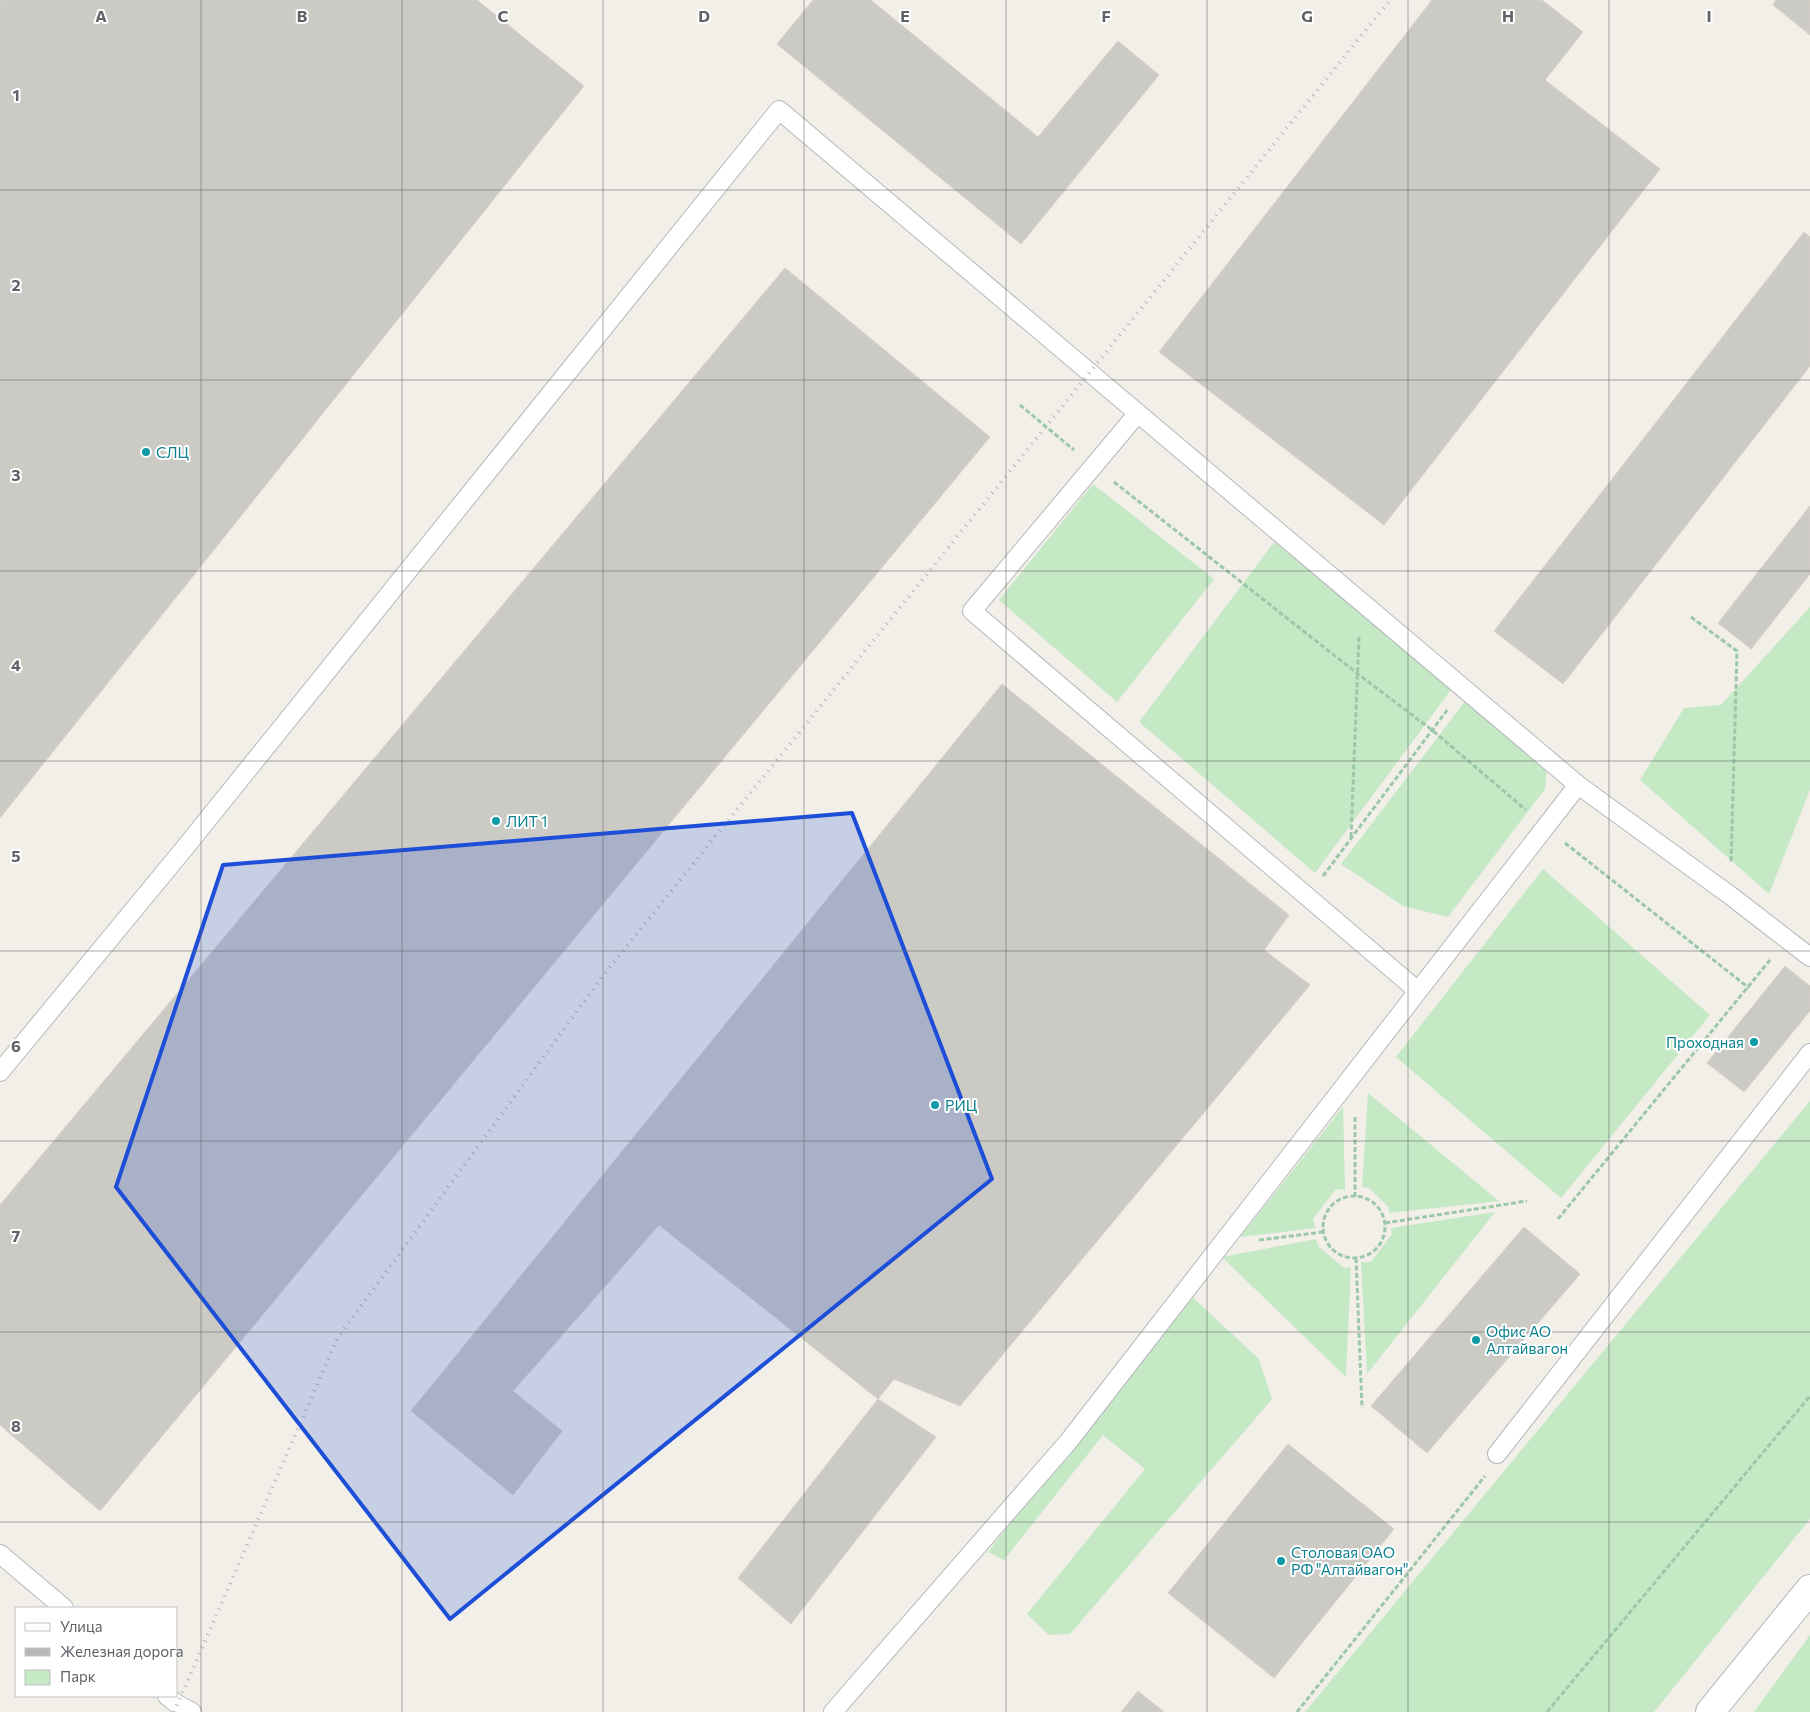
<svg xmlns="http://www.w3.org/2000/svg" width="1810" height="1712" viewBox="0 0 1810 1712" font-family="Commissioner,sans-serif">
<style>
.green{fill:#c5e8c5}
.building{fill:#cccac5;stroke:#d6d1c6}
.lines{fill:none;stroke-linecap:round;stroke-linejoin:round}
.lane-casing{stroke:#b5b8bc;stroke-width:20}
.secondary-casing{stroke:#b6babf;stroke-width:30}
.path{stroke:#9cc7a9;stroke-width:3;stroke-dasharray:5 2.5;stroke-linecap:butt}
.lane{stroke:#fff;stroke-width:18}
.secondary{stroke:#fff;stroke-width:28}
.rail{stroke:#b6b7b8;stroke-width:4;stroke-dasharray:1 6;stroke-linecap:butt}
.marked{fill:#1d4ed8;fill-opacity:0.2;stroke:#1d4ed8;stroke-width:4;stroke-linejoin:round}
.grid{fill:none;stroke:#5f6368;stroke-width:1;stroke-opacity:0.55}
.culture-dot{fill:#0f9aa8;stroke:#fff;stroke-width:2}
.labels{text-anchor:middle;dominant-baseline:central;stroke-width:4;stroke-linejoin:round;paint-order:stroke}
.culture-label{font-size:15px;fill:#0d838f;stroke:#fff;text-anchor:start}
.grid-label{font-size:16px;text-anchor:middle;font-weight:bold;fill:#5f6368;stroke:#fff;stroke-width:4;stroke-linejoin:round;paint-order:stroke}
</style>
<rect width="100%" height="100%" fill="#f1efe8"/>
<path class="green" d="M1093,484l121,95 -97,123 -118,-102z
M1274,542l179,145 -138,186 -176,-151z
M1810,607v183l-41,104 -129,-114 44,-72 37,-3z
M1466,700l81,67 -2,22 -97,128 -45,-11 -62,-42z
M1543,869l167,146 -149,183 -165,-141z
M1368,1093l131,108 -110,12v-5l-20,-20 -7,-1z
M1810,1101v418l-156,193h-349z
M1343,1107l2,83 -9,-1 -23,30 2,9 -75,9z
M1495,1212l-128,162 -6,-112h10l21,-28 -1,-6z
M1316,1239l3,8 25,21 7,-1 -5,110 -124,-120z
M1190,1295l69,64 13,40 -202,235 -21,1 -22,-21 118,-145 -42,-34 -99,125 -16,-8z
M1810,1635v77h-56z"/>
<path class="building" d="M0,0h477l107,86 -584,732z
M813,0h58l167,137 80,-96 41,34 -138,169 -244,-200z
M1432,0h110l41,32 -38,48 115,89 -276,356 -225,-173z
M1776,0h34v35l-37,-30z
M1804,232l6,5v129l-247,318 -69,-53z
M785,268l205,169 -890,1074 -100,-86v-220z
M1810,506v68l-59,75 -33,-26z
M1002,684l287,231 -25,35 46,35 -350,421 -66,-27 -16,20 -219,-174 -146,166 49,40 -49,64 -102,-84z
M1785,966l25,20v25l-66,81 -37,-29z
M1524,1227l56,47 -153,179 -56,-47z
M878,1399l58,38 -145,187 -53,-46z
M1288,1444l106,85 -120,149 -106,-85z
M1138,1691l26,21h-43z"/>
<g class="lines">
<defs>
<path id="lane" d="M1138,413l-166,198 446,380
M0,1072l183,-222 596,-740 799,675 153,111 79,61
M1497,1454l313,-401
M0,1554l64,54
M167,1696l10,8 15,8
M833,1712l235,-270 510,-657"/>
<path id="secondary" d="M1710,1712l100,-123"/>
</defs>
<use href="#lane" class="lane-casing"/>
<use href="#secondary" class="secondary-casing"/>
<path class="path" d="M1020,405l54,45
M1114,482l244,192 74,56 94,80
M1691,617l46,34 -6,212
M1351,837l8,-201
M1565,843l184,145
M1323,876l125,-167
M1323 1227a31 31 0 1 1 62 0a31 31 0 1 1-62 0Z
M1355,1197v-80
M1558,1219l212,-259
M1385,1223l142,-22
M1259,1240l64,-8
M1356,1258l6,150
M1297,1712l188,-236
M1547,1712l263,-316"/>
<use href="#lane" class="lane"/>
<use href="#secondary" class="secondary"/>
<path class="rail" d="M174,1712l163,-373 265,-362 788,-977"/>
</g>
<path class="marked" d="M852,813l140,366 -542,440 -334,-432 107,-322z"/>
<path class="grid" d="M201,0v1712M402,0v1712M603,0v1712M804,0v1712M1006,0v1712M1207,0v1712M1408,0v1712M1609,0v1712M0,190h1810M0,380h1810M0,571h1810M0,761h1810M0,951h1810M0,1141h1810M0,1332h1810M0,1522h1810"/>
<g class="culture-dot">
<circle cx="146" cy="452" r="5"/>
<circle cx="496" cy="821" r="5"/>
<circle cx="1754" cy="1042" r="5"/>
<circle cx="935" cy="1105" r="5"/>
<circle cx="1476" cy="1340" r="5"/>
<circle cx="1281" cy="1561" r="5"/>
</g>
<g class="labels">
<g class="culture-label">
<text x="156" y="452">СЛЦ</text>
<text x="506" y="821">ЛИТ 1</text>
<text x="1744" y="1042" text-anchor="end">Проходная</text>
<text x="945" y="1105">РИЦ</text>
<text x="1486" y="1331">Офис АО<tspan x="1486" dy="17">Алтайвагон</tspan></text>
<text x="1291" y="1552">Столовая ОАО<tspan x="1291" dy="17">РФ "Алтайвагон"</tspan></text>
</g>
</g>
<g class="grid-label">
<text x="101" y="22">A</text>
<text x="302" y="22">B</text>
<text x="503" y="22">C</text>
<text x="704" y="22">D</text>
<text x="905" y="22">E</text>
<text x="1106" y="22">F</text>
<text x="1307" y="22">G</text>
<text x="1508" y="22">H</text>
<text x="1709" y="22">I</text>
<text x="16" y="101">1</text>
<text x="16" y="291">2</text>
<text x="16" y="481">3</text>
<text x="16" y="671">4</text>
<text x="16" y="862">5</text>
<text x="16" y="1052">6</text>
<text x="16" y="1242">7</text>
<text x="16" y="1432">8</text>
</g>
<rect x="15" y="1607" width="162" height="90" fill="#ffffff" stroke="#bfc1c3"/>
<rect x="25" y="1623" width="25" height="8" fill="#ffffff" stroke="#bfc1c3"/>
<text x="60" y="1632" font-size="15" fill="#5f6368">Улица</text>
<rect x="25" y="1648" width="25" height="8" fill="#b6b7b8" stroke="#bfc1c3"/>
<text x="60" y="1657" font-size="15" fill="#5f6368">Железная дорога</text>
<rect x="25" y="1670" width="25" height="15" fill="#c5e8c5" stroke="#bfc1c3"/>
<text x="60" y="1682" font-size="15" fill="#5f6368">Парк</text>
</svg>
